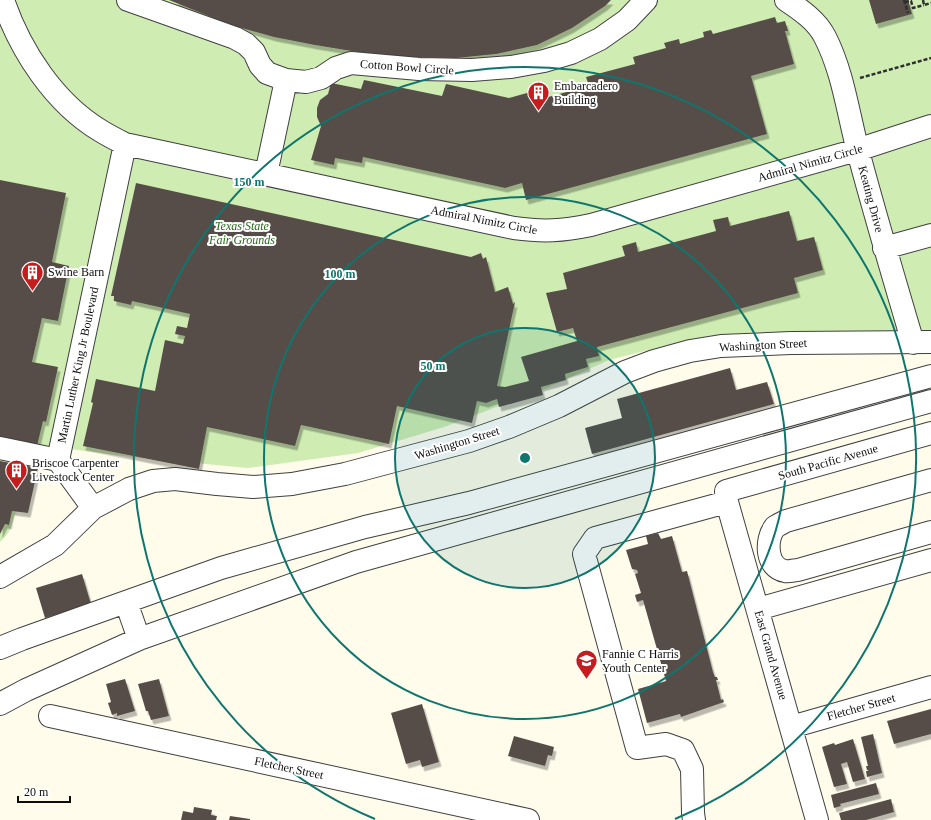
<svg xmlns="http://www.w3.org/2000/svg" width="931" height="820" viewBox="0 0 931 820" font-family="'Times New Roman',serif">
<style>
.green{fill:#cfecb3}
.building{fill:#564e48;filter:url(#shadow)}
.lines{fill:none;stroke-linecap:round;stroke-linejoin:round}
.minor-casing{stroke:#404040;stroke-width:24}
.path{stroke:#2f2f2f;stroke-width:2.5;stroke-dasharray:4 2;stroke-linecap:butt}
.minor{stroke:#fff;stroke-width:22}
.ring{fill:none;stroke:#0f766e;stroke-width:2}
.labels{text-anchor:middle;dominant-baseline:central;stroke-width:4;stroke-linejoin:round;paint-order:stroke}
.street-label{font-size:12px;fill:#0d0d0d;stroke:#fff}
.poi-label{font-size:12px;fill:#0d0d0d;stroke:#fff;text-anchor:start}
.park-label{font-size:12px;font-style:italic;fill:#276819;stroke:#fff}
.centre{fill:#0f766e;stroke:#fff;stroke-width:2}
.ring-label{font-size:12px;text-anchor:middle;font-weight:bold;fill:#0f766e;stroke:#fff;stroke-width:4;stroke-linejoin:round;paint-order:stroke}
</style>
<defs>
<filter id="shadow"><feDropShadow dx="2.5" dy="4.5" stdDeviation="0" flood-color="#0004"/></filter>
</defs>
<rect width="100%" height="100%" fill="#fffcec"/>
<path class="green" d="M0,0h931v331l-127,2 -111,6 -84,21 -60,27 -105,40 -86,26 -110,15 -117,-11 -92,-12 -30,87 -9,10z"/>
<path class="building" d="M169,0h442l-6,6 -33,22 -35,17 -41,9 -40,4 -51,-1 -47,-5 -43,-7 -41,-8 -43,-12z
M869,0h39l4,14 -36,10z
M775,17l2,6 8,-2 3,10h-3l9,33 -43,12 16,58 -241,66 -4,-17 -17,5 -142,-31 -1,6 -27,-5 -1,7 -23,-5 10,-34 -4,-9v-9l3,-8 8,-6 3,-11 30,6 3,-9 78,16 4,-12 63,14 36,-10 3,9 41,-11 -3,-9 49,-13 -2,-7 33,-9 -2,-5 15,-4 1,5 24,-7 -1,-5 8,-2 2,4z
M0,180l66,13 -14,69 17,4 -11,55 -16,-3 -10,44 26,5 -12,55 -3,-1 -6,25 -37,-8z
M136,183l335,74 10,-4 2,6 3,-2 9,35 13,-5 5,17 2,-2 -18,84 8,1 24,-6 -8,-24 56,-16 -4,-13 -16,4 -11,-39 21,-4 -4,-16 62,-17 -3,-10 14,-4 2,10 78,-21 -3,-11 15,-3 2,9 59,-15 8,30 17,-4 9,33 -29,8 4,15 -201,54 2,9 -13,3 2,8 -23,7 1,6 -25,7 2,8 -44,12 -2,-8 -11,4 -9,-2 -5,22 -75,-17 -8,38 -88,-19 -6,21 -88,-19 -8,42 -116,-23 10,-43 -2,-1 5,-23 59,12 10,-51 18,4 2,-8 -10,-2 2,-8 10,2 3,-14 -58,-13 -1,4 -17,-4v-5h-3z
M730,368l6,22 31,-8 7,22 -182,50 -7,-26 37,-10 -5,-19z
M0,461l38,7 -10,45 -16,-2 -3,14 -4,-1 -5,10z
M658,533l3,6 11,-3 10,36 5,-1 26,101 2,5h2l1,3h-2l5,20 2,-1 1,3 -43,15 -1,-3 -33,9 -9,-34 28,-8 -23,-81 -6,2 -2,-7 6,-2 -6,-19 3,-1 -1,-3 -5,-1 -6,-19 22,-6 -2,-8z
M82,574l9,30 -46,14 -9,-30z
M125,679l10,32 -18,5v-3l-5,2 -4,-12 3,-1 -5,-18z
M159,679l10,37 -18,4 -3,-9h-2l-8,-27z
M422,704l17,58 -17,5 -2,-7 -14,4 -15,-51z
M931,709v25l-37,10 -7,-23z
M873,734l9,39 -15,4 -1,-6h3l-2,-1 -1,-4h2l-7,-29z
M514,736l40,11 -2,9 -4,-1 -3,11 -37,-10z
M853,739l12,40 -12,3 -6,-20 -6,2 6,20 -13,3 -12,-40 12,-4 1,2z
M876,783l3,11 -39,10 1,2 -7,2 -3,-13z
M891,799l3,13 -28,8h-25l-2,-7z
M194,807l18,3 -1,5 6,1 -1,4h-35l2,-9 10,2z
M230,816l20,3v1h-21z"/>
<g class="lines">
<defs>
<path id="minor" d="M3,0c17,50 51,103 98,131 8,5 16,9 24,13l-67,316 35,48
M128,0l107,38 11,6 8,8 6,13 7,8 19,7 20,2 15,-4 15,-10 15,-5 68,6 53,1 39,-3 33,-6 27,-8 29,-14 27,-19 19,-20
M786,0c15,10 31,21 39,37 18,35 23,76 33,114 17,64 36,128 55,192
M125,144l389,84c30,4 48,3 77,-3l266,-75 74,-24
M266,174l20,-94
M884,248l47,-13
M0,448l58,12
M931,480l-145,41c-4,2 -8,4 -11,6 -10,13 -9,41 10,44 4,1 9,-1 13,-1l133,-38
M0,577l55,-32 38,-37 36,-19 24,-8 22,-2 42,5 36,3 39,-3 53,-10 124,-33 40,-14 50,-21 66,-34 29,-11 36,-10 31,-5 70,-3 140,-1
M126,602l13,37
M758,609l173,-49
M0,648l22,-9 199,-71 144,-41 104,-24 462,-127
M0,704l26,-14 113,-51 217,-77 575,-161
M50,716l478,104
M791,727l140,-40
M694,820l-1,-7 -1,-44 -9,-19 -17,-6 -29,4 -53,-194 11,-16 132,-36
M817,820l-90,-318 -1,-11 205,-58"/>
</defs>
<use href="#minor" class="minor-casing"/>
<path class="path" d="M904,0l4,13
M923,0l1,5 7,-2
M905,2l6,-1 2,7 11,-3
M860,78l71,-20"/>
<use href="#minor" class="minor"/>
</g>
<circle cx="525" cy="458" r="130" fill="#0f766e" fill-opacity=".12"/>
<g class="ring">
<circle cx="525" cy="458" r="130"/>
<circle cx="525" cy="458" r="261"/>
<path d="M375 819A391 391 0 1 1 675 819"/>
</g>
<defs>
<symbol id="building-pin" viewBox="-11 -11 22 30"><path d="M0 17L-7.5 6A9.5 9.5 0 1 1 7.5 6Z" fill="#c51c1e" stroke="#fff"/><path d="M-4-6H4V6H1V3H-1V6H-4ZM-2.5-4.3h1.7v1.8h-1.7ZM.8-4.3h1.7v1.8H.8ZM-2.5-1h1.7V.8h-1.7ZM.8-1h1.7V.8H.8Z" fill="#fff"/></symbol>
<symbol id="school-pin" viewBox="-11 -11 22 30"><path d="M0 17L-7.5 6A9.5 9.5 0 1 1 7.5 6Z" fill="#c51c1e" stroke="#fff"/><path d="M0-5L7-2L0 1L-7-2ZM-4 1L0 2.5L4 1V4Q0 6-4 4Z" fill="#fff"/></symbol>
</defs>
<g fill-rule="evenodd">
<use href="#building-pin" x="526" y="80" width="25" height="34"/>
<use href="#building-pin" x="20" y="260" width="25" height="34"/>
<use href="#building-pin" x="4" y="458" width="25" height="34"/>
<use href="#school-pin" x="574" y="648" width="25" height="34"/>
</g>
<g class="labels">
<g class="street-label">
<text transform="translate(407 67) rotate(4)">Cotton Bowl Circle</text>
<text transform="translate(810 163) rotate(-16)">Admiral Nimitz Circle</text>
<text transform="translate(871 199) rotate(75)">Keating Drive</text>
<text transform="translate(484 220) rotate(11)">Admiral Nimitz Circle</text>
<text transform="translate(763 345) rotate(-3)">Washington Street</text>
<text transform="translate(78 365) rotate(-78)">Martin Luther King Jr Boulevard</text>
<text transform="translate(457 443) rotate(-17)">Washington Street</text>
<text transform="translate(828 462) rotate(-16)">South Pacific Avenue</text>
<text transform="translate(771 655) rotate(74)">East Grand Avenue</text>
<text transform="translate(861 707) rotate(-16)">Fletcher Street</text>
<text transform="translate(289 768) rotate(12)">Fletcher Street</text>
</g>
<g class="poi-label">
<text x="554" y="86">Embarcadero<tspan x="554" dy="14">Building</tspan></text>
<text x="48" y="272">Swine Barn</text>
<text x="32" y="463">Briscoe Carpenter<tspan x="32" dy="14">Livestock Center</tspan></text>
<text x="602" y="654">Fannie C Harris<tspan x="602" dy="14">Youth Center</tspan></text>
</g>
<g class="park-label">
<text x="242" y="226">Texas State<tspan x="242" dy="14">Fair Grounds</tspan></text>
</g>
</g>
<circle cx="525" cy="458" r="6" class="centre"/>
<g class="ring-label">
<text x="249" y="186">150 m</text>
<text x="340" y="278">100 m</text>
<text x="433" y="370">50 m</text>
</g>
<path d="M18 796v6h52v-6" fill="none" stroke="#0d0d0d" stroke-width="2"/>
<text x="24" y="796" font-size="12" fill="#0d0d0d" stroke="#ffffff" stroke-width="3" paint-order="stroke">20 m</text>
</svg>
